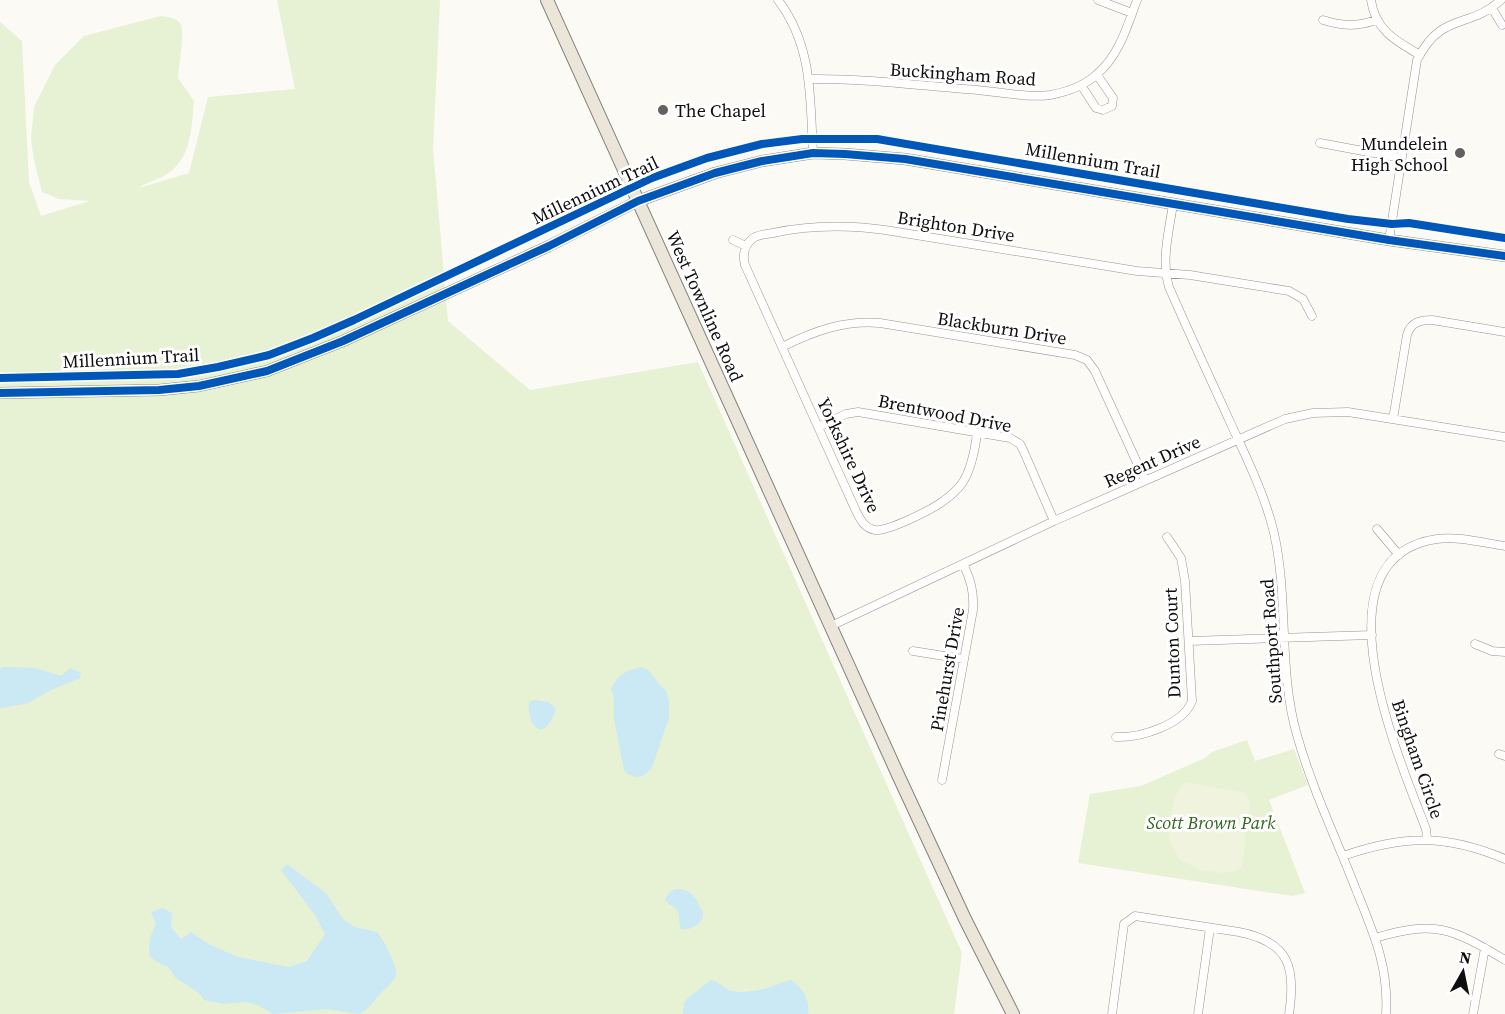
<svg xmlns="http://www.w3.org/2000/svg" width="1505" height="1014" viewBox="0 0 1505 1014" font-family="'Source Serif 4',serif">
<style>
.green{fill:#e7f1d4}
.pitch{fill:#f0f4de}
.water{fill:#cbe8f5}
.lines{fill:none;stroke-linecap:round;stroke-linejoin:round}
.street-casing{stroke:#959492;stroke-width:9}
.secondary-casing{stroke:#8c8b88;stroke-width:12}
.primary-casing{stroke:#82827f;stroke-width:14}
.street{stroke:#fffefd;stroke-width:8}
.secondary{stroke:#f5f3ea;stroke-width:10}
.primary{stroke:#ece6da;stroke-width:12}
.cycleway-casing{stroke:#fff;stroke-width:11}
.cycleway{stroke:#0057b8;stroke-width:8}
.poi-dot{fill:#61615e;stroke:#fff;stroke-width:2}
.labels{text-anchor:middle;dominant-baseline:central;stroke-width:6;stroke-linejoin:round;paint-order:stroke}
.street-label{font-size:18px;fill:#0e0e0e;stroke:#fff}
.poi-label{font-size:18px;fill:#0e0e0e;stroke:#fff;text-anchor:start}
.park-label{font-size:18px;font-style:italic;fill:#32661f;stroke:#fff}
</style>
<rect width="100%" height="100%" fill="#fcfaf4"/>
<path class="green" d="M277,0h163l-7,149 15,172 82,69 168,-28 264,591 -8,61h-954v-992l22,19 7,141 12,34 49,-15 -31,-2 -17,-7 -8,-32 -3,-21 3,-32 21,-42 29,-29 77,-20c6,1 15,2 19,7 6,9 -2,43 -2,55l16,23c-3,28 -2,59 -30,75 -8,4 -19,7 -25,12l50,-15 19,-76 87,-8z
M1247,740l8,21 39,-12 14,36 -39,15 36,93 -13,3 -214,-33 12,-69 51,-8 64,-28 7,-6z"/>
<path class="pitch" d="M1185,782l60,11 5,9 -8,67 -19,4 -22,-3 -21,-10 -11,-19v-20l6,-25z"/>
<path class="water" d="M2,667l33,1 26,8 9,-8 11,5 -1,5 -27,11 -25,14 -25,5h-3v-39z
M641,667c10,3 11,8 17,16 2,3 5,4 7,7 5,6 4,20 4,28l-17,50 -9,8 -7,1 -9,-3 -3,-4 -10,-51v-23l-3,-6c6,-15 14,-19 30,-23z
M535,700l13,2 8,6c-11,38 -30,17 -27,-6z
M287,864l40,30 15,24 12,9 23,5c6,7 21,35 19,43 -2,7 -11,13 -16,19 -7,7 -10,14 -20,20l-33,-5 -54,5 -15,-9 -14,-3 -20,2 -20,-4 -5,-7 -23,-15 -8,-11 -11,-5 -8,-6 1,-18 6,-15 -5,-11 12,-4 9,5 -1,14 10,12 10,-7 19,13 28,12 51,10 18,-6 18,-27 -10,-19 -34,-45z
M677,889c12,1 18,6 22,16 1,4 4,5 4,9 0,10 -14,17 -22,15 -3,-7 0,-14 -5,-20 -4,-5 -8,-3 -11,-10l6,-8z
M711,980c8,1 13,9 21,11 19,4 41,-5 59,-11 12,8 19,19 17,34h-125l1,-11 5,-6z"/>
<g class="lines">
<defs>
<path id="street" d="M778,0c35,46 32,98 35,153
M1098,0l34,13
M1371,0c4,30 25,41 49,55
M1492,8l10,17
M1323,20c19,6 34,7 53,0
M808,79c57,-1 113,7 169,11 24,2 50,8 73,5 16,-3 34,-9 46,-20 23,-19 31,-48 41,-75
M1081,85l15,23 7,2 9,-4 1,-8 -16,-23
M1320,143l81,15
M1173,204c-4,28 -12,55 -4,83 20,46 41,91 62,137 16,35 34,71 43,109 15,67 4,137 23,202 15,54 40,105 60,157 17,42 32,76 29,122
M733,240l13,6
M1389,240l28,-180c25,-49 51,-30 84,-60
M782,347c32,-16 62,-27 98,-24l195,32 12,5 8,11 50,109
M1393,419l14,-84c4,-13 13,-15 25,-15l73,12
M818,427l28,-13 12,-2 152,26 10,6 4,8 30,69
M977,433c-2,17 -5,34 -14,49 -6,9 -15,16 -24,22 -11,7 -52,28 -64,26 -11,-2 -15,-11 -19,-19l-111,-246c-3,-11 0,-22 10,-28 6,-3 13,-3 18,-4 37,-8 75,-8 112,-3l252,41 53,4 99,16 14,8 9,17
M1377,529l22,26
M831,626l223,-105 231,-102 28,-6 35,-1 157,25
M1190,641l182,-6
M1475,644l17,7 13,1
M913,651l50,8
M1116,737c24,1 67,-12 76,-36l-7,-120 -4,-23 -14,-21
M1499,754l6,2
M942,780l31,-170c1,-18 -2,-30 -10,-46
M1427,839l-1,-10c-26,-68 -115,-272 11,-290 22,-3 46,4 68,7
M1343,856c60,-21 103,-22 162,3
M1375,938c62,-18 76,-10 130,22
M1112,1014l12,-90 11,-8 104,16c51,10 57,36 50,82
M1198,1014l12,-86
M1473,1014l12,-66"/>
<path id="secondary" d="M0,393l159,-3 40,-4 68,-15 76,-30 206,-95 89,-45 77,-28 47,-12 51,-8 32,1 60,5 484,81 116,16"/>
<path id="primary" d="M547,0l352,777 66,142 48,95"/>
</defs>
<use href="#street" class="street-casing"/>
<use href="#secondary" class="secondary-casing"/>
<use href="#primary" class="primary-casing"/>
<use href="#street" class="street"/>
<use href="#secondary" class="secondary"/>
<use href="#primary" class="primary"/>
<defs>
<path id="cycleway" d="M0,378l178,-4 40,-7 51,-12 44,-17 41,-18 298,-142 55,-20 55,-14 40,-5h75l471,80 44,5 17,-1 96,15
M0,393l159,-3 40,-4 68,-15 76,-30 206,-95 89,-45 77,-28 47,-12 51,-8 32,1 60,5 484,81 116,16"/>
</defs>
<use href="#cycleway" class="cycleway-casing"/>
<use href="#cycleway" class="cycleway"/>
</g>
<g class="poi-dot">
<circle cx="663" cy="110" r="6"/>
<circle cx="1460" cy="153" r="6"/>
</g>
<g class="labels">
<g class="street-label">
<text transform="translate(963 74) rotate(4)">Buckingham Road</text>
<text transform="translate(1093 160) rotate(10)">Millennium Trail</text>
<text transform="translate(595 190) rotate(-25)">Millennium Trail</text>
<text transform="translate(956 226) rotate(9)">Brighton Drive</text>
<text transform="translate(705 306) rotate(66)">West Townline Road</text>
<text transform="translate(1002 328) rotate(9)">Blackburn Drive</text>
<text transform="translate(131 358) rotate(-3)">Millennium Trail</text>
<text transform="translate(945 413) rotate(11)">Brentwood Drive</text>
<text transform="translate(849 455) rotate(65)">Yorkshire Drive</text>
<text transform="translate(1152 461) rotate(-24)">Regent Drive</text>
<text transform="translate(1271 641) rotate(-94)">Southport Road</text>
<text transform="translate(1172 643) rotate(-92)">Dunton Court</text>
<text transform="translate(947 669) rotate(-80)">Pinehurst Drive</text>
<text transform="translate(1418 759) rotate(71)">Bingham Circle</text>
</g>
<g class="poi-label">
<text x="675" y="110">The Chapel</text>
<text x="1448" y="143" text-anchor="end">Mundelein<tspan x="1448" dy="21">High School</tspan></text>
</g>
<g class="park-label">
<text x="1211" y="822">Scott Brown Park</text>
</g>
</g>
<g transform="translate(1463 972) rotate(9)" stroke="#ffffff" stroke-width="4.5" paint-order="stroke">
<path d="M0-4.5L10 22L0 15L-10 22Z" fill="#0e0e0e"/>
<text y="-9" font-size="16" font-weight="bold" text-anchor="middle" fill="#0e0e0e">N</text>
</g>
</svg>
